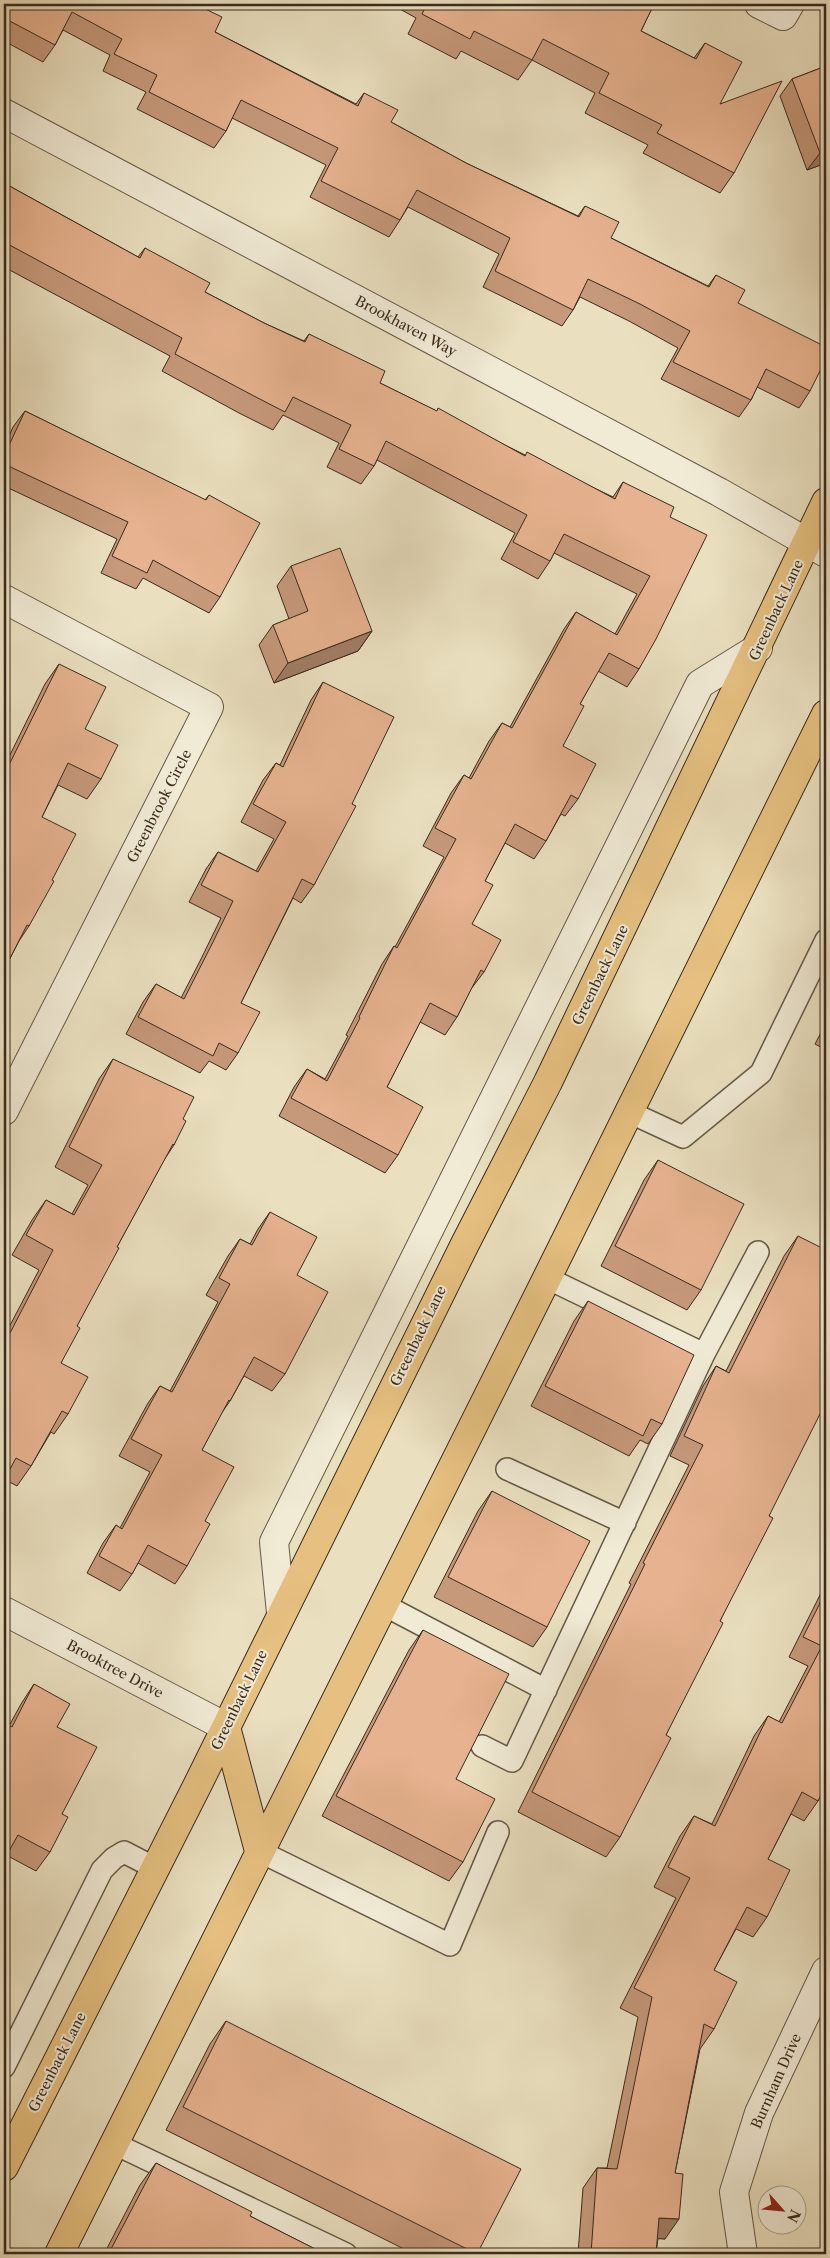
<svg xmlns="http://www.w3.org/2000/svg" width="830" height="2258" viewBox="0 0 830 2258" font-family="'Libre Caslon Text',serif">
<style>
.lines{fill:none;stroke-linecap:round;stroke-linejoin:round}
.service-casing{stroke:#655846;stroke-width:24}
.minor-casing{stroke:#655846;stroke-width:30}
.tertiary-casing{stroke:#655846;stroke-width:30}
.primary-casing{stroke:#392a1d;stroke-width:30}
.service{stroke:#f1ebd6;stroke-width:21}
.minor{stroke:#f1ebd6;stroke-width:28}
.tertiary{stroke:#f1ebd6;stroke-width:28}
.primary{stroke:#e5c080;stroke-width:28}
.wall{fill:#c6997b;stroke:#392a1d}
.shaded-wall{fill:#a17d64;stroke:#392a1d}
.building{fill:#e6b28f;stroke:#392a1d}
.labels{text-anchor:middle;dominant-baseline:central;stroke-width:4;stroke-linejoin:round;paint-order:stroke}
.street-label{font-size:14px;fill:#392a1d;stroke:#f1ebd6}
</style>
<rect width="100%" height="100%" fill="#eae0c0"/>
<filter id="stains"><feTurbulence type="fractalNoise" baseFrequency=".004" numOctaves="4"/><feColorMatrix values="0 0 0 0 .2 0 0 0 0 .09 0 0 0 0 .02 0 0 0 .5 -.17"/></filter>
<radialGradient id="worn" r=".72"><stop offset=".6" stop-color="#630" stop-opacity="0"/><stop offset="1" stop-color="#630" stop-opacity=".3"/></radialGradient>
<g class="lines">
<defs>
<path id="service" d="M629,1112l54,25 78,-64 65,-133
M704,1354l54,-102
M507,1469l118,54
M384,1605l162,85
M482,1746l30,15 192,-407 -157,-76
M259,1851l191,94 48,-113
M4,2067l98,-197 12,-12 10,-6 31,16
M115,2144l231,110"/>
<path id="minor" d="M759,4l24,12 7,-12
M4,113l715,379 107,61
M4,599l205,108 -205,404
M281,1613l-7,-71 426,-858 58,-36
M743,2254l-9,-62 25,-79 67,-142"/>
<path id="tertiary" d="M4,1611l222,116"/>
<path id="primary" d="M226,1727l33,124
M4,2167l193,-381 268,-542 83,-162 278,-580
M59,2254l488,-976 279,-564"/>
</defs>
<use href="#service" class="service-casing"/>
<use href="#minor" class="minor-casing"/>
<use href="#tertiary" class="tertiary-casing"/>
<use href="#primary" class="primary-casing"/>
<use href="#service" class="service"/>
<use href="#minor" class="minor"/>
<use href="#tertiary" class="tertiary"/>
<use href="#primary" class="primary"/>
</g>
<path class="wall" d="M4,4h191l20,28 141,72 8,-11 27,29 75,41 112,53 7,-10 26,32 97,48 8,-11 22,28 72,88 -11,17 -42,-21 -6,13 -12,17 -78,-38 17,-31 -49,-27 -49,-24 -7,13 -11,16 -79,-39 16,-33 -91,-47 -8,13 -11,17 -79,-40 16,-32 -94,-47 -6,13 -12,17 -77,-39 9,-17 -43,-21 7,-16 -47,-25 -8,15 -12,17 -39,-21z
M391,4h263l-13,27 53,27 11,-15 15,61 14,69 -14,20 -77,-40 5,-8 -63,-32 10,-20 -63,-33 -14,20 -57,-29 -5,8 -48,-25 8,-16z
M826,66v97l-19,7 -27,-74 12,-17z
M4,183l134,74 7,-9 60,44 59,31 40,18 5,-7 71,49 145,72 88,42 10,-15 47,35 -31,152 -12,18 -29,-16 -18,33 -17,42 15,53 -13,17 -4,-2 -15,27 -12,18 -29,-16 -20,38 -13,43 12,48 -13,17 -14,28 -12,18 -25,-13 -33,65 11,68 -13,18 -106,-57 15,-29 13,-18 18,10 23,-43 -2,-1 36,-71 12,-18 1,1 49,-90 -21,-11 28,-53 13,-18 5,3 20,-37 13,-18 8,4 54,-98 12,-17 39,22 22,-40 -83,-41 -4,8 -12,18 -37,-20 14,-26 -138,-73 -3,6 -13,18 -34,-17 12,-24 -56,-28 -10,15 -34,-17 -77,-42 8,-15 -166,-89z
M25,411l180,89 4,-5 11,102 -11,16 -66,-35 -7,11 -35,-16 16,-34 -113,-53v-38l9,-21z
M291,566l81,65 -14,20 -84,32 -15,-38 14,-20 16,-6 -12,-33z
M59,664l26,65 16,50 -14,20 -29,-14 -16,32 -13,109 -10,15 -15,29v-203l41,-83z
M323,682l29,122 -38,81 -13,18 -8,-5 -52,105 -3,50 -12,17 -17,-9 -9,12 -74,-39 17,-32 13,-18 25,14 19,-37 21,-43 -32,-16 17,-33 12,-17 38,19 18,-32 -33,-17 22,-42 13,-17 4,2 31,-65z
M826,1023v27l-11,-6z
M113,1059l70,60 -9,26 -10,15 -47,87 -40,79 -16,37 7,51 -14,20 -3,-2 -20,34 -14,20 -13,-7 2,-146 33,-63 -27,-15 20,-35 14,-20 26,14 16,-29 -33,-18 44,-88z
M658,1160l43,130 -14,20 -86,-44 43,-86z
M270,1212l27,63 -12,99 -13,17 -28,-15 -14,25 -9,13 -19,36 3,71 -18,45 -12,18 -37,-21 -6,11 -12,17 -33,-18 16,-30 13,-18 4,3 30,-56 -31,-16 29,-53 12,-17 10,5 48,-89 -12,-7 22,-39 12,-17 10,5 8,-15z
M798,1236l-29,280 -49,105 -54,114 -46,102 -14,20 -88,-45 113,-228 -2,-1 60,-118 -19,-9 33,-70 13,-20 10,5 58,-115z
M588,1301l74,123 -14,20 -8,-4 -11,16 -98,-50 43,-85z
M492,1491l55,136 -14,20 -99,-50 44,-86z
M826,1583v202l-8,16 -14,20 -13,-7 -23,45 -1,58 -14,20 -17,-8 -22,41v59l-14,20 -25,124 -10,66 -7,-1 -2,16h-78l5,-66 14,-20h10l31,-151 -18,-9 56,-110 -22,-11 26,-51 14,-20 18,8 42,-88 14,-20 11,6 29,-56 -19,-9z
M423,1630l33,149 7,83 -14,19 -127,-65 87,-166z
M34,1684l23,43 5,87 -12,38 -14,19 -30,-16 3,-129 12,-22z
M226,2021l251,233h-63l-248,-124 44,-86z
M156,2163l94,53 75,38h-221l36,-69z"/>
<path class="shaded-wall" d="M826,150v13l-19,7 13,-17z
M372,631l-14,20 -84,32 14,-20z
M659,2218l20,1 -14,20 -20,-1z"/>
<path class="building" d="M4,4h191l27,13 -7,15 143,74 6,-13 34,17 -7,12 75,41 113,54 6,-11 34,16 -8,16 98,49 7,-12 29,15 -7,13 88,44v12l-16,32 -44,-22 -15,31 -78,-38 17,-31 -50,-27 -52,-25 -15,31 -78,-39 15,-33 -93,-48 -17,30 -79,-39 17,-33 -97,-48 -15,31 -77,-39 8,-17 -43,-21 8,-15 -50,-27 -17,33 -51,-27z
M427,4h227l-13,27 55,28 9,-16 37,19 -22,42 62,-23 -48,92 -77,-40 5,-8 -63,-32 10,-20 -66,-34 -11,21 -58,-29 -4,8 -48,-25z
M826,66v84l-6,3 -28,-74z
M4,183l136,75 5,-10 65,35 -5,9 59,31 41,19 4,-8 76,37 -5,12 57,28 1,-3 87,48 2,-4 88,47 8,-17 51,25 -4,10 37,18 -51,104 -17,30 -30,-16 -29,51 4,2 -21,40 33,18 -18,35 -7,-4 -25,46 -31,-17 -30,57 8,4 -21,39 29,16 -17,32 -3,-2 -24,47 -27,-14 -43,84 36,20 -25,48 -107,-57 16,-29 20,12 33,-63 -1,-1 35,-71 3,2 59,-109 -21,-11 29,-53 7,4 31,-56 10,5 64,-116 41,23 33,-59 -86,-42 -14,27 -37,-19 14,-27 -141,-74 -12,25 -35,-17 12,-24 -58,-28 -8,15 -33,-17 -77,-41 7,-16 -178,-96z
M25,411l181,89 3,-5 51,28 -40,74 -67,-37 -6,13 -35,-17 16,-34 -124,-58v-8z
M340,548l32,83 -84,32 -15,-38 35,-14 -17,-45z
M59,664l47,23 -21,42 33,16 -17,34 -33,-16 -26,54 34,17 -24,46 2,1 -25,45 -2,-1 -23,45v-195z
M323,682l71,35 -42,87 4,2 -42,79 -12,-6 -61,124 19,9 -22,41 -19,-10 -6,13 -75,-39 18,-33 28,15 28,-55 21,-43 -32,-16 17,-33 40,20 28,-50 -33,-18 23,-41 7,4z
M113,1059l81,38 -11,22 3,2 -12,24 -1,-1 -56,103 2,1 -42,78 3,2 -19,35 27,14 -20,37 -6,-3 -31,55 -15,-8 -12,22v-148l5,3 44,-85 -27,-15 20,-35 28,15 28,-50 -33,-18z
M658,1160l86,44 -43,86 -86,-44z
M270,1212l47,25 -20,38 31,17 -43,82 -31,-17 -24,44 -1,-1 -27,50 32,17 -29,54 5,3 -23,42 -39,-21 -16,29 -33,-18 17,-31 6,4 40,-74 -31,-16 29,-53 12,6 58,-108 -11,-6 21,-39 12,6z
M798,1236l28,14v152l-57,114 4,2 -53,103 3,2 -57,112 5,3 -51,99 -88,-45 113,-228 -2,-1 60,-118 -19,-9 32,-70 13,7z
M588,1301l106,54 -32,69 -11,-5 -8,17 -98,-50z
M492,1491l98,50 -43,86 -99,-50z
M826,1591v194l-8,16 -16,-9 -34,67 22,11 -23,47 -20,-10 -33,63 23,12 -23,47 -10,-5 -29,149 8,1 -4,45 -20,-1 -3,36h-65l6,-86 20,1 35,-172 -18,-9 56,-110 -22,-11 26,-51 21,10 53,-110 14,7 40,-77 -19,-9z
M423,1630l86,44 -53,105 39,20 -32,63 -127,-66z
M34,1684l36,20 -13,23 40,20 -35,67 6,3 -18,35 -32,-17 -14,25v-137l8,4z
M226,2021l295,148 -44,85 -294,-147z
M156,2163l96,49 -2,4 75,38h-205l-9,-5z"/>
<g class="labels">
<g class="street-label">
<text transform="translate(406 326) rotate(28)">Brookhaven Way</text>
<text transform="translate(776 610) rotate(-65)">Greenback Lane</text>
<text transform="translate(159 806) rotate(-63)">Greenbrook Circle</text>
<text transform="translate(600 975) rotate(-64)">Greenback Lane</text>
<text transform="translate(418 1336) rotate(-64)">Greenback Lane</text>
<text transform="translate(115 1669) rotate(28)">Brooktree Drive</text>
<text transform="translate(239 1700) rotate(-64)">Greenback Lane</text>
<text transform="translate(57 2062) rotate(-63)">Greenback Lane</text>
<text transform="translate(776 2081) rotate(-66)">Burnham Drive</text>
</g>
</g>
<rect width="830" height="2258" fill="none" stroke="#eae0c0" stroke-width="20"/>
<rect x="5" y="5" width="820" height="2248" fill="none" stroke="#392a1d" stroke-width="2.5"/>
<rect x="10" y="10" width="810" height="2238" fill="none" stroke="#392a1d"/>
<g transform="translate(782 2210) rotate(117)"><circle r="24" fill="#f1ebd6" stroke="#a79e8c"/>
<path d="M0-4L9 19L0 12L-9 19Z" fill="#8f2418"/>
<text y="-8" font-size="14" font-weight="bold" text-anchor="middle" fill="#392a1d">N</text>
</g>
<rect width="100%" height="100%" filter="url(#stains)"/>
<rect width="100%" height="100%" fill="url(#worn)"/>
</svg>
